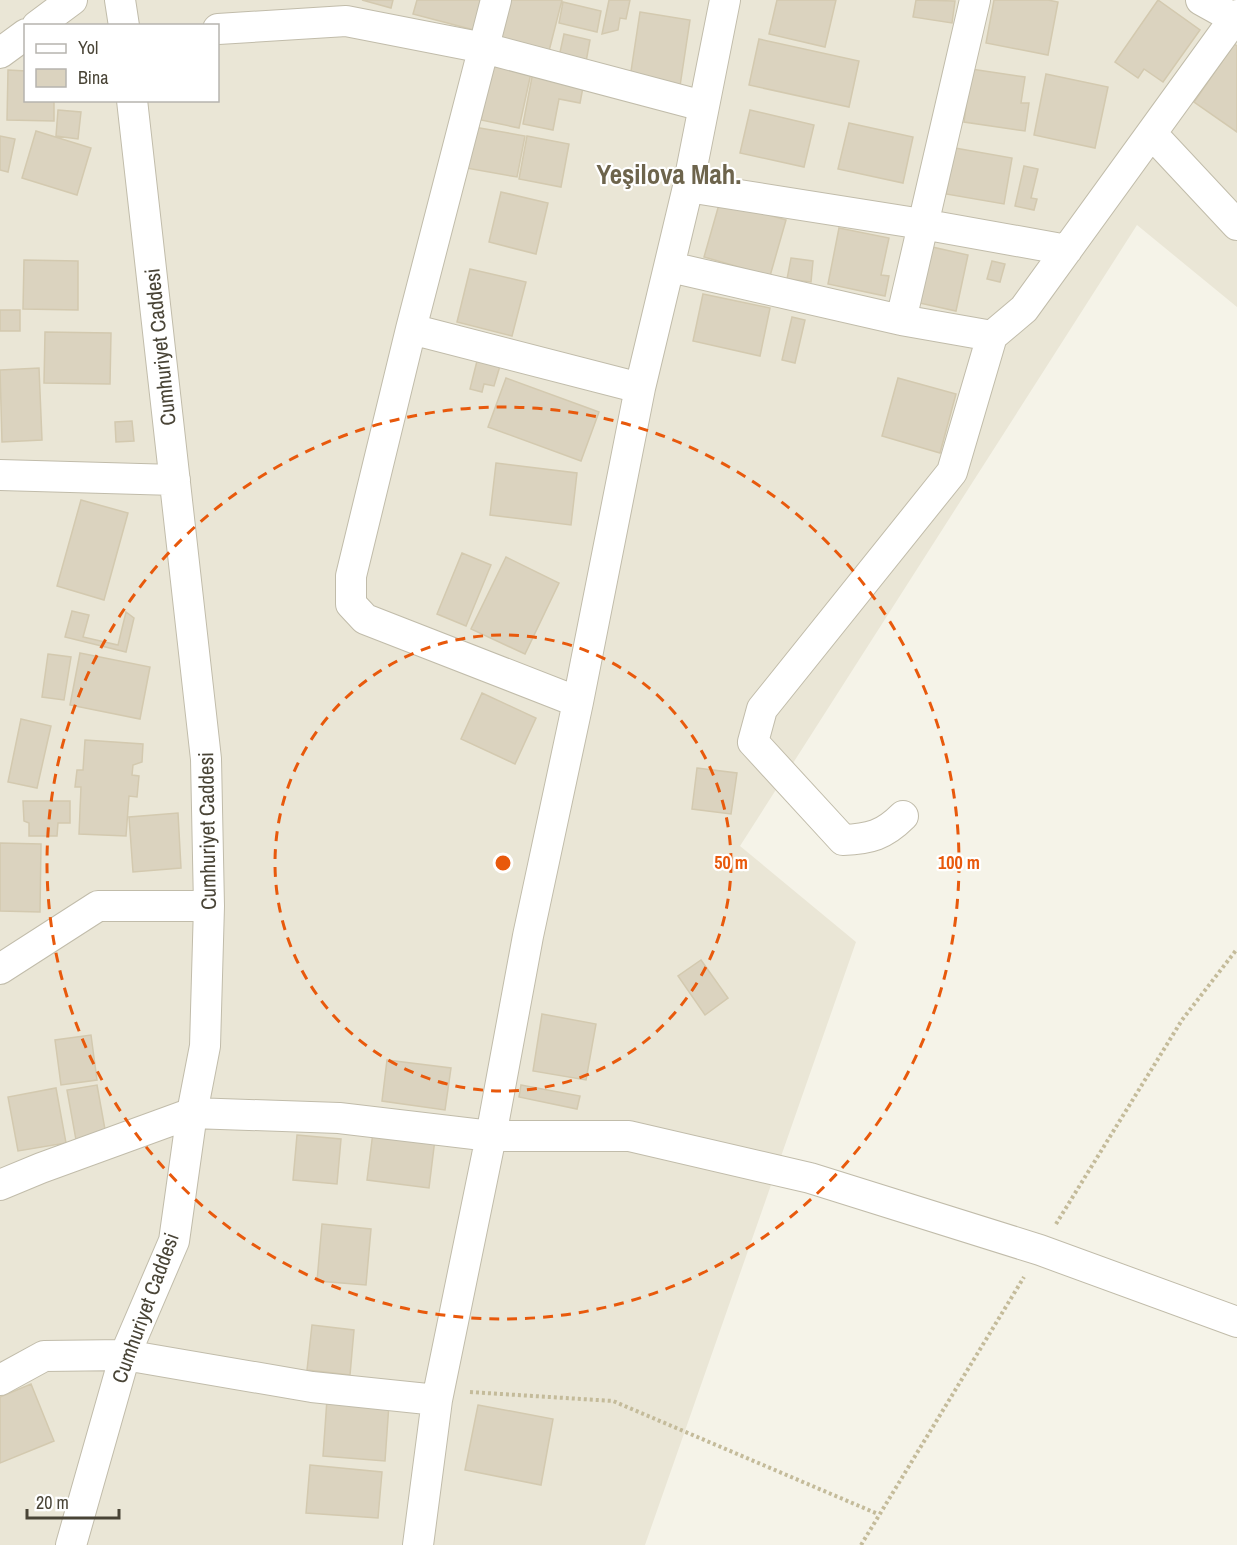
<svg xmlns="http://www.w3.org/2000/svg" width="1237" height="1545" viewBox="0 0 1237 1545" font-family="'Archivo Narrow',sans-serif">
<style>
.residential{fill:#eae6d6;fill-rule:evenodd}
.building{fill:#dbd3bf;stroke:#d3c9af;stroke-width:1.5}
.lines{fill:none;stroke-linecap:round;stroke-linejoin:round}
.minor-casing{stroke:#c1bcaa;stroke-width:32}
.path{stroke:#c4bb9a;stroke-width:4;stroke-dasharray:3 3;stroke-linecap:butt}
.minor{stroke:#fff;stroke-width:30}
.ring{fill:none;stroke:#e8590c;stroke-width:3;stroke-dasharray:10 8}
.labels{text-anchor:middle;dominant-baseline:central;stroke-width:4.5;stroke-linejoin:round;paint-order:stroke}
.street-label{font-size:21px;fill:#494436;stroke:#fff}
.district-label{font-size:27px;font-weight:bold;fill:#6d644c;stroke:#fff}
.centre{fill:#e8590c;stroke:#fff;stroke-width:3}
.ring-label{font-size:18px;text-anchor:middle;font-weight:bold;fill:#e8590c;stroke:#fff;stroke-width:4.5;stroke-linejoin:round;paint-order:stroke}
</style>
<rect width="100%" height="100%" fill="#f5f3e8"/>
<path class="residential" d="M0,0h1237v307l-100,-82 -397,621 116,96 -211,603h-645zM26,26h192v74h-192z"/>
<path class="building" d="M362,0h31l-2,8z
M417,0h65l-8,30 -61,-16z
M509,0h53l-13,51 -50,-13z
M609,0h21l-4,19 -6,-1 -2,12 -16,4z
M777,0h59l-11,47 -56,-13z
M916,0l39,1 -3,22 -39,-6z
M994,0h54l10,2 -10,53 -62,-12z
M1158,0l42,30 -37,52 -19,-13 -6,9 -23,-16z
M563,2l38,9 -4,21 -38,-9z
M640,12l50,8 -10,66 -50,-8z
M564,34l26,6 -4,22 -27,-5z
M759,39l100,22 -10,46 -100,-22z
M1234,44l3,2v86l-43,-30z
M492,65l39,8 -12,55 -38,-8z
M971,69l54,8 -4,26h8l-4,28 -61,-9z
M8,70l18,1v29h28v21l-47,-1z
M533,72l51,10 -4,21 -21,-4 -6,31 -30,-6z
M1046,74l62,13 -13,61 -61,-13z
M58,110l23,2 -3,27 -22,-3z
M750,110l64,15 -10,42 -64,-14z
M849,123l64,14 -10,46 -65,-14z
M474,127l51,9 -8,41 -51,-9z
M36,131l55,17 -14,47 -55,-17z
M0,136l15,3 -7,33 -8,-2z
M527,136l42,8 -8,43 -42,-8z
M955,148l57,10 -8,46 -58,-10z
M1024,166l14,3 -7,29 6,1 -3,11 -19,-4z
M501,192l47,11 -12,51 -47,-12z
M720,201l66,19 -16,56 -66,-19z
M839,228l50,10 -8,37 8,1 -4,20 -57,-12z
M928,246l40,9 -12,56 -41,-9z
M791,258l22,3 -2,21 -24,-3z
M24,260l54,1v49l-55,-1z
M992,261l13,3 -5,18 -13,-3z
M470,269l56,13 -14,54 -55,-14z
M703,294l67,14 -10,48 -67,-15z
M0,310h20v21h-20z
M792,317l13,3 -10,43 -13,-3z
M45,332l66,1 -1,51 -66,-1z
M477,361l23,5 -6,20 -10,-2 -2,8 -12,-3z
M39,368l3,72 -40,2 -2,-72z
M506,378l93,34 -18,49 -93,-34z
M898,378l58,16 -16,59 -58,-17z
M132,421l2,20 -18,1 -1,-20z
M496,463l81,10 -6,52 -81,-10z
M81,500l47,13 -24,87 -47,-14z
M462,553l29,12 -25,61 -29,-12z
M506,557l53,26 -34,71 -54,-25z
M72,611l17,4 -6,22 35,8 8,-33 8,6 -8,34 -61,-15z
M80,653l70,14 -10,52 -70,-14z
M48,654l23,3 -7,43 -22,-3z
M482,693l54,25 -21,46 -54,-25z
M21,719l30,7 -14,62 -29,-6z
M85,740l58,4 -1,18 -9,3 -1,10 7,1 -2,21 -8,-1 -3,40 -47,-2 2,-47h-6l2,-17h6z
M697,768l40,5 -6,41 -39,-5z
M23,801h47v22h-12l-1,13h-28v-13l-5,-2z
M178,813l3,55 -48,4 -4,-55z
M0,843l41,1 -1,68 -40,-1z
M701,960l27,38 -23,17 -27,-39z
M542,1014l54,10 -10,56 -53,-9z
M91,1035l6,45 -36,5 -6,-45z
M387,1060l64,8 -6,42 -63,-9z
M97,1085l9,50 -30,5 -9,-50z
M521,1085l59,11 -3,13 -58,-12z
M56,1088l10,55 -48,8 -10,-54z
M373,1132l62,7 -6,49 -62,-8z
M297,1135l44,4 -4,45 -44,-4z
M322,1224l49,5 -5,56 -49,-4z
M312,1325l42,5 -4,45 -43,-5z
M31,1384l23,57 -54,22v-66z
M327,1399l62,5 -4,57 -62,-5z
M478,1405l75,14 -12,66 -76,-15z
M310,1465l72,7 -4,46 -72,-5z"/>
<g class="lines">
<defs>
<path id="minor" d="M120,0l4,26
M496,0l-85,329 229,59
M1201,0l36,20
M37,26l35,-26
M218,29l128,-8 138,27 219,58
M0,53l26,-19
M1152,134l85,91
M688,187l234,37 145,26
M670,267l231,53 91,16 32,-27 213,-294
M901,320l74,-320
M411,329l-60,247v28l14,15 213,83
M0,475l175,5
M903,816c-19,19 -33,23 -60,24l-90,-98 9,-33 190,-237 40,-136
M0,969l98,-63h111
M0,1185l41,-17 151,-55 147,5 152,18h138l181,42 230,72 197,72
M0,1380l44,-24 81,-1 187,32 125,13
M71,1545l54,-190 49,-114 18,-128 13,-67 4,-140 -3,-147 -74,-659
M418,1545l19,-145 54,-264 37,-200 50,-234 62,-314 48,-201 37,-187"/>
</defs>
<use href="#minor" class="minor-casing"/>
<path class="path" d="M1056,1224l126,-204 55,-71
M470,1392l143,9 265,113
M861,1545l163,-268"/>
<use href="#minor" class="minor"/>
</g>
<g class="ring">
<circle cx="503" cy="863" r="228"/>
<circle cx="503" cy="863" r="456"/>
</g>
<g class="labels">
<g class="street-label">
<text transform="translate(160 347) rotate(-96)">Cumhuriyet Caddesi</text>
<text transform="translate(207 831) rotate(-91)">Cumhuriyet Caddesi</text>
<text transform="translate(145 1308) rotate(-70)">Cumhuriyet Caddesi</text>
</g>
<g class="district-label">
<text x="669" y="174">Yeşilova Mah.</text>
</g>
</g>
<circle cx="503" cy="863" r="9" class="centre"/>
<g class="ring-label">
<text x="731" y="869">50 m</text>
<text x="959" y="869">100 m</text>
</g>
<rect x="24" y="24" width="195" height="78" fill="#ffffff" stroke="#b6b4af" stroke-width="1.5"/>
<rect x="36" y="44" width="30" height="9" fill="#ffffff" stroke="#b6b4af" stroke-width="1.5"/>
<text x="78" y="54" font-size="18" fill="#494436">Yol</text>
<rect x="36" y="69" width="30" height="18" fill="#dbd3bf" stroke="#b6b4af" stroke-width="1.5"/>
<text x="78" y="84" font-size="18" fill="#494436">Bina</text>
<path d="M27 1509v9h92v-9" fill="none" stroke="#494436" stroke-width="3"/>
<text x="36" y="1509" font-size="18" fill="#494436" stroke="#ffffff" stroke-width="4.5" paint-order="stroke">20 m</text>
</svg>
